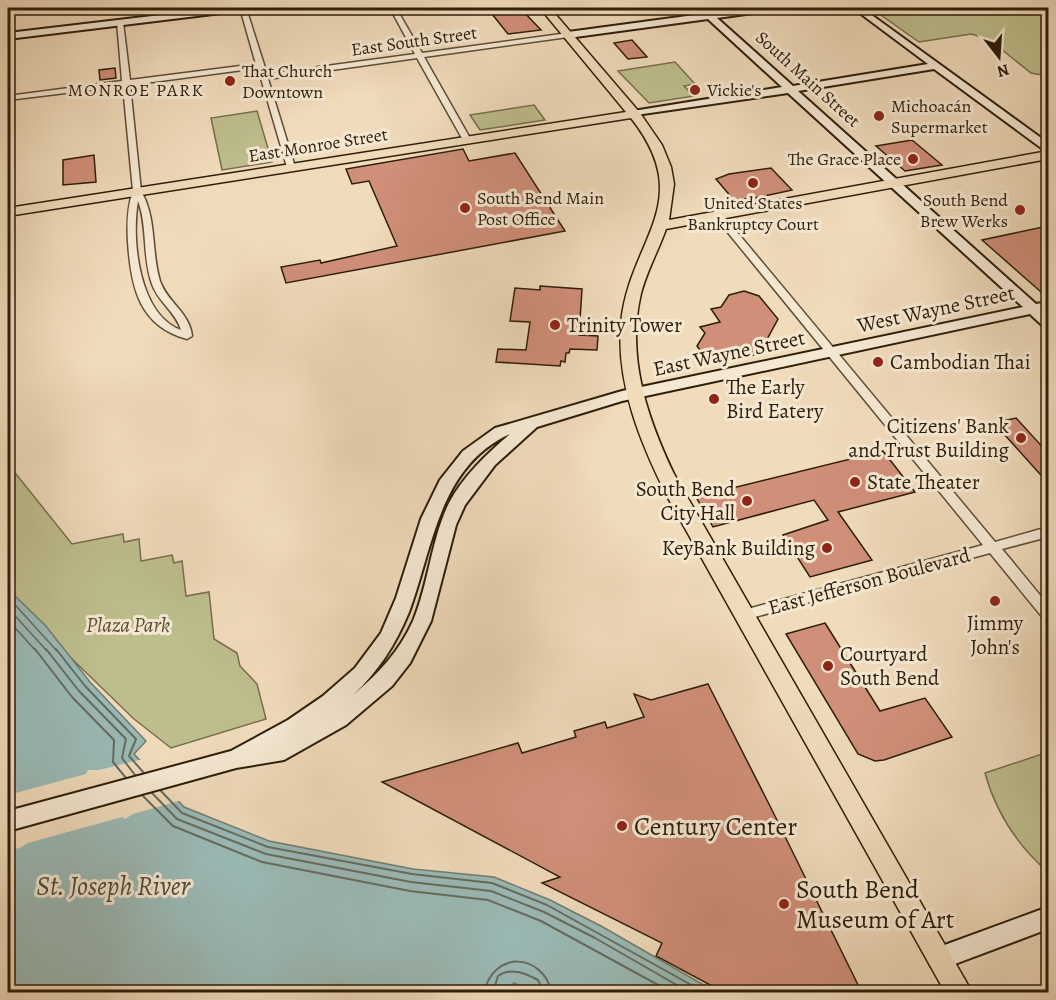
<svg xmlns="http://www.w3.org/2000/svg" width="1056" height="1000" viewBox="0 0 1056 1000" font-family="Alegreya,serif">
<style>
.green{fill:#bebe8d;stroke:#766e4c;stroke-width:1.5}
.water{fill:#9bbab6;stroke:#6f7c71;stroke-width:1.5}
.pier{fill:#f0dbbb}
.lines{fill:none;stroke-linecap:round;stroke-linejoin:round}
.shore-far1{stroke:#646c60;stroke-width:1.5}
.shore{stroke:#646c60;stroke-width:2}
.building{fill:#d08f79;stroke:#2d1e0a;stroke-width:1.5}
.street-casing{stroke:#5e4d36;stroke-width:3}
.secondary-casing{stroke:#2d1e0a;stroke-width:4}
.primary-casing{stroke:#2d1e0a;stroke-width:3}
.street{fill:#f5e8d3;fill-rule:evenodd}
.secondary{fill:#f5e8d3;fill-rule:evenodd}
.primary{fill:#f0dbbb;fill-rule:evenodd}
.poi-dot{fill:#8f2418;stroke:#f5e8d3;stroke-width:2}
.labels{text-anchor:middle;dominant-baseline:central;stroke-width:6;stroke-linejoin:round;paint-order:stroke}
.far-street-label{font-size:18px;fill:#2d1e0a;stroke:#f5e8d3}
.far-poi-label{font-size:18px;fill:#2d1e0a;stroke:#f5e8d3;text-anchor:start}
.far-neighbourhood-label{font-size:18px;letter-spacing:1.5px;fill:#2d1e0a;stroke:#f5e8d3}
.street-label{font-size:21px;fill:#2d1e0a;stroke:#f5e8d3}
.poi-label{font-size:21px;fill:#2d1e0a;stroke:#f5e8d3;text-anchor:start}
.park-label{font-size:21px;font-style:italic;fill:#584e31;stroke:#f5e8d3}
.near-poi-label{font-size:26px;fill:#2d1e0a;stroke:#f5e8d3;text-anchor:start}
.near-water-label{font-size:27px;font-style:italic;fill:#4e4d3e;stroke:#f5e8d3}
</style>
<rect width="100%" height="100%" fill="#f0dbbb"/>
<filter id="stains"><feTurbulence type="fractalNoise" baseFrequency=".00333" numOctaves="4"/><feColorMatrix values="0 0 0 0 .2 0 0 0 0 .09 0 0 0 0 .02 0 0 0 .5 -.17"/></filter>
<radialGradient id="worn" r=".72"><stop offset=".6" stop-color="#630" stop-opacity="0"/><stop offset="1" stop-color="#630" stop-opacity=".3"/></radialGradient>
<path class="green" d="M871,8h177v68l-17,-3 -30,-24 -19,-12 -11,-3 -52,8z
M675,62l20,22 -11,2 10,10 -45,7 -31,-32z
M534,105l11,15 -65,10 -10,-15z
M257,111l15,51 -50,8 -11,-52z
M8,464l64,80 51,-10 1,8 15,-3 2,22 31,-6 2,8 8,-2 4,35 23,-4 5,47 23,14 3,13 17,18 9,35 -95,29 -37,-29 -126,-122z
M1048,752v120c-31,-27 -52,-59 -63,-99z"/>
<path class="water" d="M8,580l4,13 33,32 45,57 56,59 -12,13 50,53 85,34 144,28 81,8 56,23 51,26 115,66h-182l-20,-9 -8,9h-498z"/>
<path class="pier" d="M143,759l39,41 -49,14 -8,5 -3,-2 -94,26 -10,6 -3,-2 -7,2v-54l78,-21 2,-4h11z"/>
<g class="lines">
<path class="shore-far1" d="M8,597l49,54
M8,608l39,43
M8,620l28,31"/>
<path class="shore" d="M35,649l37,48 42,43 -1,22 13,16
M46,649l33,42 47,48 -4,19 13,17
M56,649l29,37 51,53 -7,17 15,17
M160,790l22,23 86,34 144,27 80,9 55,22 157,87
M152,793l25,26 89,35 145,28 80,9 53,21 51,26 94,54
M142,795l31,31 89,36 148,29 78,9 53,21 130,71
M484,992c10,-41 57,-40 68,0
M493,992l5,-16c13,-9 27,-3 40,4l5,12"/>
</g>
<path class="building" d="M522,10l19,20 -33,4 -16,-20z
M632,40l15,17 -19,2 -14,-16z
M115,68l1,10 -16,2 -1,-10z
M912,140l30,25 -37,6 -29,-25z
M463,149l6,12 46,-8 50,78 -279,52 -5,-16 39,-7 1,3 76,-17 -28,-65 -17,3 -6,-15z
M94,155l2,27 -33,3v-25z
M771,168l21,22 -42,9h-17l-17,-20 13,-5z
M1048,226v64l-7,2 -59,-52z
M540,286l42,3 -3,46 19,1 -1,14 -27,-1 -1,4h-3l-1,9 -4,-1 -1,5 -64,-4 2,-13 28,1 4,-28 -20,-1 5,-33 25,2z
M744,291l15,5 19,23 -19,35 -39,8 -15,-5 -8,-11 8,-13 -5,-6 20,-5 -9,-13 10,-2 8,-12z
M1016,418l32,35v30l-54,-60z
M883,451l32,41 -77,20 34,48 -62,17 -27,-42 45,-15 -14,-20 -101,27 -17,-30z
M825,623l55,88 45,-13 27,39 -68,23 -9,1 -17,-7 -72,-120z
M708,684l64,126 90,183h-137l-69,-37 6,-13 -120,-60 18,-6 -178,-95 136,-39 4,10 54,-16 -2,-6 31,-9 2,6 37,-11 -10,-23 17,6z"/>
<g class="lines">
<defs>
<path id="street" d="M240,8h6l21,66 148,-20 -25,-46h6l26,45 146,-20 3,2 -3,2 -144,20 47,83 -4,2 -4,-2 -46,-82 -149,21 27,88 -4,2 -4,-2 -29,-99 -128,17 11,106c16,27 10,61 19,90 7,21 30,32 32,55l-5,3c-48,-13 -56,-52 -59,-97 -1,-17 -1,-34 5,-51l-10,-105 -115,14v-4l114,-15 -5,-59 3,-2 3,2 7,58 126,-16zM138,201c10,26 4,56 14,83 6,18 24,28 29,46 -42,-15 -50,-90 -43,-129z
M719,213l3,1 273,328 53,-15v10l-46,12 46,56v14l-5,-1 -53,-65 -246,67 -5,-1 -2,-4 2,-4 5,-1 239,-65 -267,-327 -1,-2z"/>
<path id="secondary" d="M220,8h22l-4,3 -230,28v-6z
M697,8h9l6,5 60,-5 -4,3 -51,7 76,68 135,-22 -75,-56h9l186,135v8l-4,-1 -110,-81 -136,22 238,213 12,-2v8l-5,1 5,5v11l-5,-1 -13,-12 -408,87 -85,26 -42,38 -30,40 -9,20 -25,96 -21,42 -18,23 -46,39 -62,35 -48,8 -228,63v-20l223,-60 57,-31 35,-24 32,-28 26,-35 15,-35 25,-79 19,-39 23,-29 32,-23 127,-37 401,-84 -235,-214 -159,23v-4l4,-1 149,-24 -74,-68 -140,19 -5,-3 5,-3 134,-18zM510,434c-22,19 -47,42 -61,69 -18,37 -20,80 -36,118 -14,31 -35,53 -60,74 25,-23 43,-51 56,-83 24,-64 30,-146 101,-178z
M1048,907v22l-109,41 -8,-4 -4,-8 4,-8z"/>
<path id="primary" d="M540,8h10l90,105 22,32 9,22 3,17 -5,36 379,-69v8l-382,70c-8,23 -21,45 -26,69 -13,62 8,121 34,176l298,518h-27l-277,-494c-27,-54 -52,-113 -47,-175 8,-84 77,-120 10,-205l-623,98v-8l618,-96z"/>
</defs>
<use href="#street" class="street-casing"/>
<use href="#secondary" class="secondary-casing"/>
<use href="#primary" class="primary-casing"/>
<use href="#street" class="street"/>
<use href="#secondary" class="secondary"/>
<use href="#primary" class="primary"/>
</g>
<g class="poi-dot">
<circle cx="230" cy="81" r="6"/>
<circle cx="695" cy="90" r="6"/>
<circle cx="879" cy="116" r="6"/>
<circle cx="913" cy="159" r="6"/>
<circle cx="753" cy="183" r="6"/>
<circle cx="465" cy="208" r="6"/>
<circle cx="1020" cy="210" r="6"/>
<circle cx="555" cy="325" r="6"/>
<circle cx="878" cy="362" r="6"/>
<circle cx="714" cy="399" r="6"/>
<circle cx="1021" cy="438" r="6"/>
<circle cx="855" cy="482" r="6"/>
<circle cx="747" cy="501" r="6"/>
<circle cx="827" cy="548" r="6"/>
<circle cx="995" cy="601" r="6"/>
<circle cx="828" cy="666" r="6"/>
<circle cx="622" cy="826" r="6"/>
<circle cx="784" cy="904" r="6"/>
</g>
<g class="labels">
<g class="far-street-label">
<text transform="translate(414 41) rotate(-8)">East South Street</text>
<text transform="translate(808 79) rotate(42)">South Main Street</text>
<text transform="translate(318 145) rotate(-9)">East Monroe Street</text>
</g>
<g class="far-poi-label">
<text x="242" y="71">That Church<tspan x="242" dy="21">Downtown</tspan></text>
<text x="707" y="90">Vickie's</text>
<text x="891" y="106">Michoacán<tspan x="891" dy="21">Supermarket</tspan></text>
<text x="901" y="159" text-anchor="end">The Grace Place</text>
<text x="477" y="198">South Bend Main<tspan x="477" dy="21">Post Office</tspan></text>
<text x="1008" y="200" text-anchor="end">South Bend<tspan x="1008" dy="21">Brew Werks</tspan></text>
<text x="753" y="203" text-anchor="middle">United States<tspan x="753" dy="21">Bankruptcy Court</tspan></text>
</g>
<g class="far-neighbourhood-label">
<text x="136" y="90">MONROE PARK</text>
</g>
<g class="street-label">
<text transform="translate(936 309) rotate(-12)">West Wayne Street</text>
<text transform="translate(729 353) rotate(-12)">East Wayne Street</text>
<text transform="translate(869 581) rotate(-15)">East Jefferson Boulevard</text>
</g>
<g class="poi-label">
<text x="567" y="325">Trinity Tower</text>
<text x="890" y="362">Cambodian Thai</text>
<text x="726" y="387">The Early<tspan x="726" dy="24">Bird Eatery</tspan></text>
<text x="1009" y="426" text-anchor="end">Citizens' Bank<tspan x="1009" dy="24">and Trust Building</tspan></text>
<text x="867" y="482">State Theater</text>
<text x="735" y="489" text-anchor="end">South Bend<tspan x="735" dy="24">City Hall</tspan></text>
<text x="815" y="548" text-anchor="end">KeyBank Building</text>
<text x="995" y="623" text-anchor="middle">Jimmy<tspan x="995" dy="24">John's</tspan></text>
<text x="840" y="654">Courtyard<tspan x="840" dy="24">South Bend</tspan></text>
</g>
<g class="park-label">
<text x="128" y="625">Plaza Park</text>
</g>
<g class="near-poi-label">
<text x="634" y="826">Century Center</text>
<text x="796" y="889">South Bend<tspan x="796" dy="30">Museum of Art</tspan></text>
</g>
<g class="near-water-label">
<text x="113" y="886">St. Joseph River</text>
</g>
</g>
<rect width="1056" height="1000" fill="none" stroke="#f0dbbb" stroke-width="30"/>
<rect x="9" y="9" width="1038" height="982" fill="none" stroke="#2d1e0a" stroke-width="3"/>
<rect x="15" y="15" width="1026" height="970" fill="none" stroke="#2d1e0a" stroke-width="1.5"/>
<g transform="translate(999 57) rotate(163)" stroke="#f5e8d3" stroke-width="4.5" paint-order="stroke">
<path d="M0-4.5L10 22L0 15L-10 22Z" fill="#2d1e0a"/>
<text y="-9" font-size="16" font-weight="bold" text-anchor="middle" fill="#2d1e0a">N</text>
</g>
<rect width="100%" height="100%" filter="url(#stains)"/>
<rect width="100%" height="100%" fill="url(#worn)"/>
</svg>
